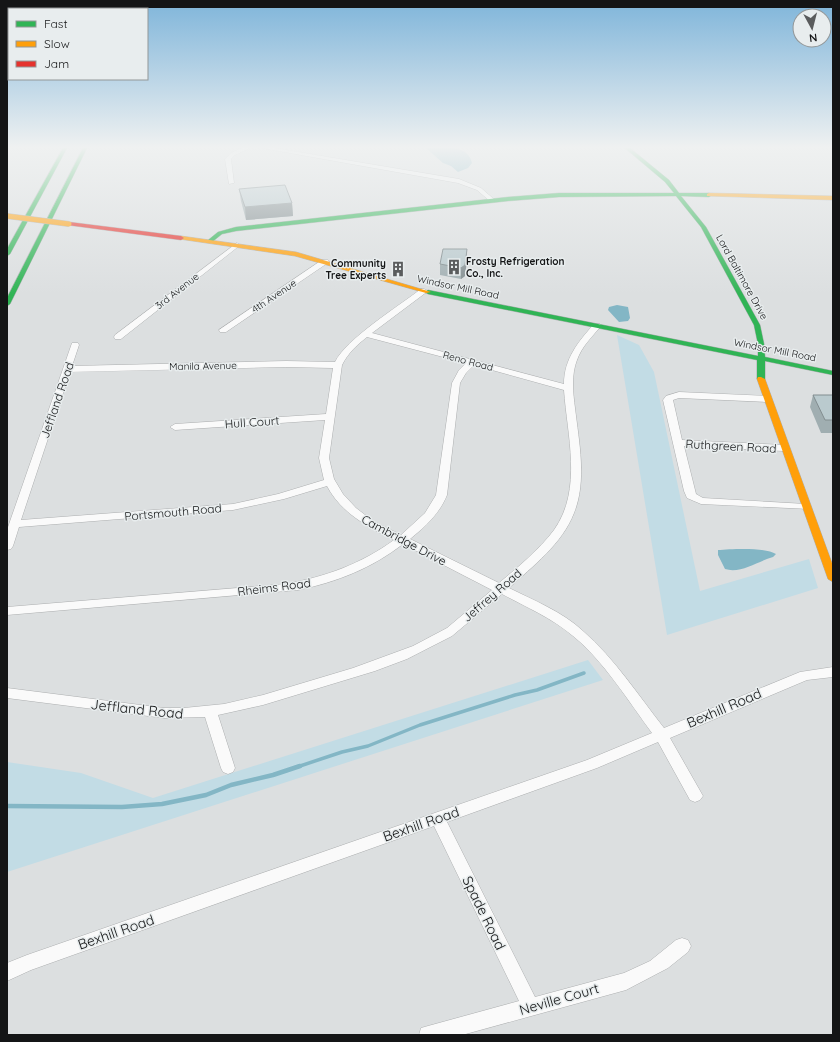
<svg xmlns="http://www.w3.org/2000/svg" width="840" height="1042" viewBox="0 0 840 1042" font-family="Quicksand,sans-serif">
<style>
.green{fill:#c2dce5}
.water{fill:#83b6c5}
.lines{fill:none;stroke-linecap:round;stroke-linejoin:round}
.stream-far1{stroke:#83b6c5;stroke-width:3.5}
.stream{stroke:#83b6c5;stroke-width:4.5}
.street-casing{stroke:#adafb0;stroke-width:1}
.fast-casing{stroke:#adafb0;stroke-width:1}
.slow-casing{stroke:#adafb0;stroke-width:1}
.jam-casing{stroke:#adafb0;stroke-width:1}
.street{fill:#fafafa;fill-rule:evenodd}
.fast{fill:#30b455;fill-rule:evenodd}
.slow{fill:#ff9f0a;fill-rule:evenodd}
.jam{fill:#e5322d;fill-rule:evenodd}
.slow-bridge-casing{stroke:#adafb0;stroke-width:6;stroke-linecap:butt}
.slow-bridge{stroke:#ff9f0a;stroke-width:5}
.wall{fill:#a0aeb1}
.shaded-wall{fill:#828d90}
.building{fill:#bacace;stroke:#828d90}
.labels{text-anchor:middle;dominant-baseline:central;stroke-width:3;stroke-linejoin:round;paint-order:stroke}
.far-poi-label{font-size:10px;font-weight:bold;fill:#141516;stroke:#e8edee;text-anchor:start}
.far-street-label{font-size:10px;fill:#141516;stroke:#e8edee}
.street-label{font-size:12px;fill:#141516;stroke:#e8edee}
.near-street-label{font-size:14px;fill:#141516;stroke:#e8edee}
</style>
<rect width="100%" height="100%" fill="#dcdfe0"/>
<path class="green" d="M617,335l22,10 15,27 46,219 109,-32 9,29 -151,47z
M588,660l15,20 -596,192v-110l74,11 72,25z"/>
<path class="water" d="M426,148c15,0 42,-5 46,15l-4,5 -10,4 -7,-6 -8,-3z
M617,305l11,2 2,11 -2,3 -9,1 -11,-12 1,-3z
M718,550c14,-1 47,-3 58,4l-3,3c-15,4 -32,17 -48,12l-7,-14z"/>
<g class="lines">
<path class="stream-far1" d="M297,767l45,-15 26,-6 52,-21 95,-30 22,-5 47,-17"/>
<path class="stream" d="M7,806l115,1 40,-3 44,-9 25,-10 42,-10 27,-9"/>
<defs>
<path id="street" d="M242,148h8l-15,7 -4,4 3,24 -5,1 -4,-25 6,-6z
M262,148h12l185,31 22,9 15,13 -5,1 -14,-12 -19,-7z
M237,243l3,2 -1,1 -118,93h-6l-1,-2 1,-2z
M322,260h6l1,2 -103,70h-6l-1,-2z
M421,289h3l4,2 -56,42 192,51c0,-25 14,-42 30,-60h6l1,2c-9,11 -19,20 -24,34 -6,15 -4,33 -2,48 4,34 12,73 -1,105 -12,31 -41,53 -65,75 24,12 54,24 74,43 32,28 55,64 81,97l136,-56 33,-5v10l-26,3 -137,58 33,58 -3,4 -5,2 -5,-2 -32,-58 -61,26 -150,54 88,175 89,-24 26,-12 26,-21 6,-2 6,2 3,6 -3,6 -20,16 -42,22 -164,45h-43l2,-7 7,-2 91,-25 -85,-175 -403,144 -24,11v-18l20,-8 560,-195 65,-27c-23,-31 -49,-73 -79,-97 -21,-18 -47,-29 -71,-42l-50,42 -45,23 -32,12 -112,34 -45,10 17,53 -2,4 -5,2 -5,-2 -2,-4 -16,-51 -41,1 -157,-20v-10l157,20h20l40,-4 39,-9 90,-27 60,-22 34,-18 45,-38 -89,-46c-31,24 -66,38 -105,46l-291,25v-8l278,-23c40,-7 76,-20 109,-44 -26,-13 -53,-27 -67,-54l-43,13 -51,11 -214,17 -6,19 -2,3 -4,1v-20l65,-187h6l1,2 -7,21 214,-5 49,1c11,-23 64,-56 86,-73zM367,337l99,26 -7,7 -7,13 -16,112 -11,18 -24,22 -28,-14 -17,-13 -13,-14 -9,-15 -5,-21 13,-93c6,-12 15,-20 25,-28zM474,365l90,25c3,45 19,99 -10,140 -15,20 -36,37 -55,53l-89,-44c15,-12 30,-26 37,-44l13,-112 6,-10zM286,367l47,1 -7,46 -151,10 -5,3 5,3 150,-10 -6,38 5,22 -46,14 -45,10 -212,16 49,-148z
M679,392l88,4 5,3 -5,3 -88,-4 -6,2 9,40 102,5 5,3 -5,3 -100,-5 12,48 7,4 103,6 5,3 -1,2 -109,-5 -14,-6 -3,-7 -21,-91 3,-4z"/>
<path id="fast" d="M63,148h4l-57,106 -3,2v-7z
M83,148h4l-77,156 -3,2v-8z
M625,148h5l39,32 10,13h30l3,2 -3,2 -28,-1 25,31 54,98 4,19 1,13 68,14v4l-68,-14v18l-4,2 -4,-2v-19l-329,-66 -3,-2 3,-2 330,66v-12l-4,-19 -53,-98 -25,-31 -117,1 -51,4 -272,30 -14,3 -10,8 -5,-1 11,-9 18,-5 272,-30 51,-4h115l-9,-11z"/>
<path id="slow" d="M709,193l124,3v4l-126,-4v-2z
M181,236l115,16 135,40 -5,1 -131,-37 -116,-17 -1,-1z
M758,377h3l4,2 68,187v16l-5,-3 -71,-200z"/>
<path id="jam" d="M69,222l112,14 3,2 -3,2 -114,-15 -1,-1z"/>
</defs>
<use href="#street" class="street-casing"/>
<use href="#fast" class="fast-casing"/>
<use href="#slow" class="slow-casing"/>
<use href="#jam" class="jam-casing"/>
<use href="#street" class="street"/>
<use href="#fast" class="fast"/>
<use href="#slow" class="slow"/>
<use href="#jam" class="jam"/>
<defs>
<path id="slow-bridge" d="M7,216l62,8"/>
</defs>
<use href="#slow-bridge" class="slow-bridge-casing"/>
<use href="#slow-bridge" class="slow-bridge"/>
</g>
<path class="wall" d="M239,189l53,14 1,13 -47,4 -5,-19z
M467,260l-2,16 -4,3 -21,-4v-11z
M813,395h20v38h-12l-11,-26z"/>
<path class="shaded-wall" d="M292,203l1,13 -47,4 -1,-13z
M467,249v11l-2,16 -4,3v-11z"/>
<path class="building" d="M285,185l7,18 -47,4 -6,-18z
M443,249h24l-2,16 -4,3 -21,-4z
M813,395h20v25h-8z"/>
<linearGradient id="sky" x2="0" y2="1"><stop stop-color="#7fb5da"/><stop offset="0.5" stop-color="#eff1f1"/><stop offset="1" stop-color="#eff1f1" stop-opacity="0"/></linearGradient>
<rect width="840" height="294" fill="url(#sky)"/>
<defs>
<symbol id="building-bare" viewBox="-9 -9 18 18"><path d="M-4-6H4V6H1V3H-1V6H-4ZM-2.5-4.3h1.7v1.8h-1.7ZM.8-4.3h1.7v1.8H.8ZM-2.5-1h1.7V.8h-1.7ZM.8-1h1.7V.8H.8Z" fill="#5a5c5d" stroke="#e8edee" stroke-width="2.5" paint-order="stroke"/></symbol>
</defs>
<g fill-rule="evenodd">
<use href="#building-bare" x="443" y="256" width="22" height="22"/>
<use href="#building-bare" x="387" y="258" width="22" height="22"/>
</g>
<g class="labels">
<g class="far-poi-label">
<text x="466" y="261">Frosty Refrigeration<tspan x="466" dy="12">Co., Inc.</tspan></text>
<text x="386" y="263" text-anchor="end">Community<tspan x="386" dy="12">Tree Experts</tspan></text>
</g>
<g class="far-street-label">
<text transform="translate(742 277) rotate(61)">Lord Baltimore Drive</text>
<text transform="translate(458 287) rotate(12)">Windsor Mill Road</text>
<text transform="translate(177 291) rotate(-38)">3rd Avenue</text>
<text transform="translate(274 296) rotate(-34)">4th Avenue</text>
<text transform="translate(775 350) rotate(11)">Windsor Mill Road</text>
<text transform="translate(468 361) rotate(15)">Reno Road</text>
<text transform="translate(203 366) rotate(-1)">Manila Avenue</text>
</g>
<g class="street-label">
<text transform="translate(57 400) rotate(-71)">Jeffland Road</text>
<text transform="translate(252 422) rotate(-4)">Hull Court</text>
<text transform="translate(731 446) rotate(3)">Ruthgreen Road</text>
<text transform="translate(173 512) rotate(-5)">Portsmouth Road</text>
<text transform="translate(404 540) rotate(28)">Cambridge Drive</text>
<text transform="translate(274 587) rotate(-7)">Rheims Road</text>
<text transform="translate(492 595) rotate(-41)">Jeffrey Road</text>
</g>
<g class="near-street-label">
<text transform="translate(724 708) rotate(-23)">Bexhill Road</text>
<text transform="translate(137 709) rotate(6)">Jeffland Road</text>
<text transform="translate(421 824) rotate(-19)">Bexhill Road</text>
<text transform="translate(484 913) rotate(64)">Spade Road</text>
<text transform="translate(116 932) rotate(-19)">Bexhill Road</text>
<text transform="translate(559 999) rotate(-16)">Neville Court</text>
</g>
</g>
<rect width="840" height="1042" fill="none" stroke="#141516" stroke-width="16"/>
<rect x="8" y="8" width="140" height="72" fill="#e8edee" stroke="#939798"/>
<rect x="16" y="21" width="20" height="6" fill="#30b455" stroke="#939798"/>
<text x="44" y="28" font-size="12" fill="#141516">Fast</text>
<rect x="16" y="41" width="20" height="6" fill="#ff9f0a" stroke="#939798"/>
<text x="44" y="48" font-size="12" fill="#141516">Slow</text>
<rect x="16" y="61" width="20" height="6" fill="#e5322d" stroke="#939798"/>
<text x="44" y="68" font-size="12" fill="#141516">Jam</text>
<g transform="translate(812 28) rotate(173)"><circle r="19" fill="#e8edee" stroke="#939798"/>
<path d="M0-3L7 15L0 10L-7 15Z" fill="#5a5c5d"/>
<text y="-6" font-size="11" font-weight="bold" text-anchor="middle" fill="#141516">N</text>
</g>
</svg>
